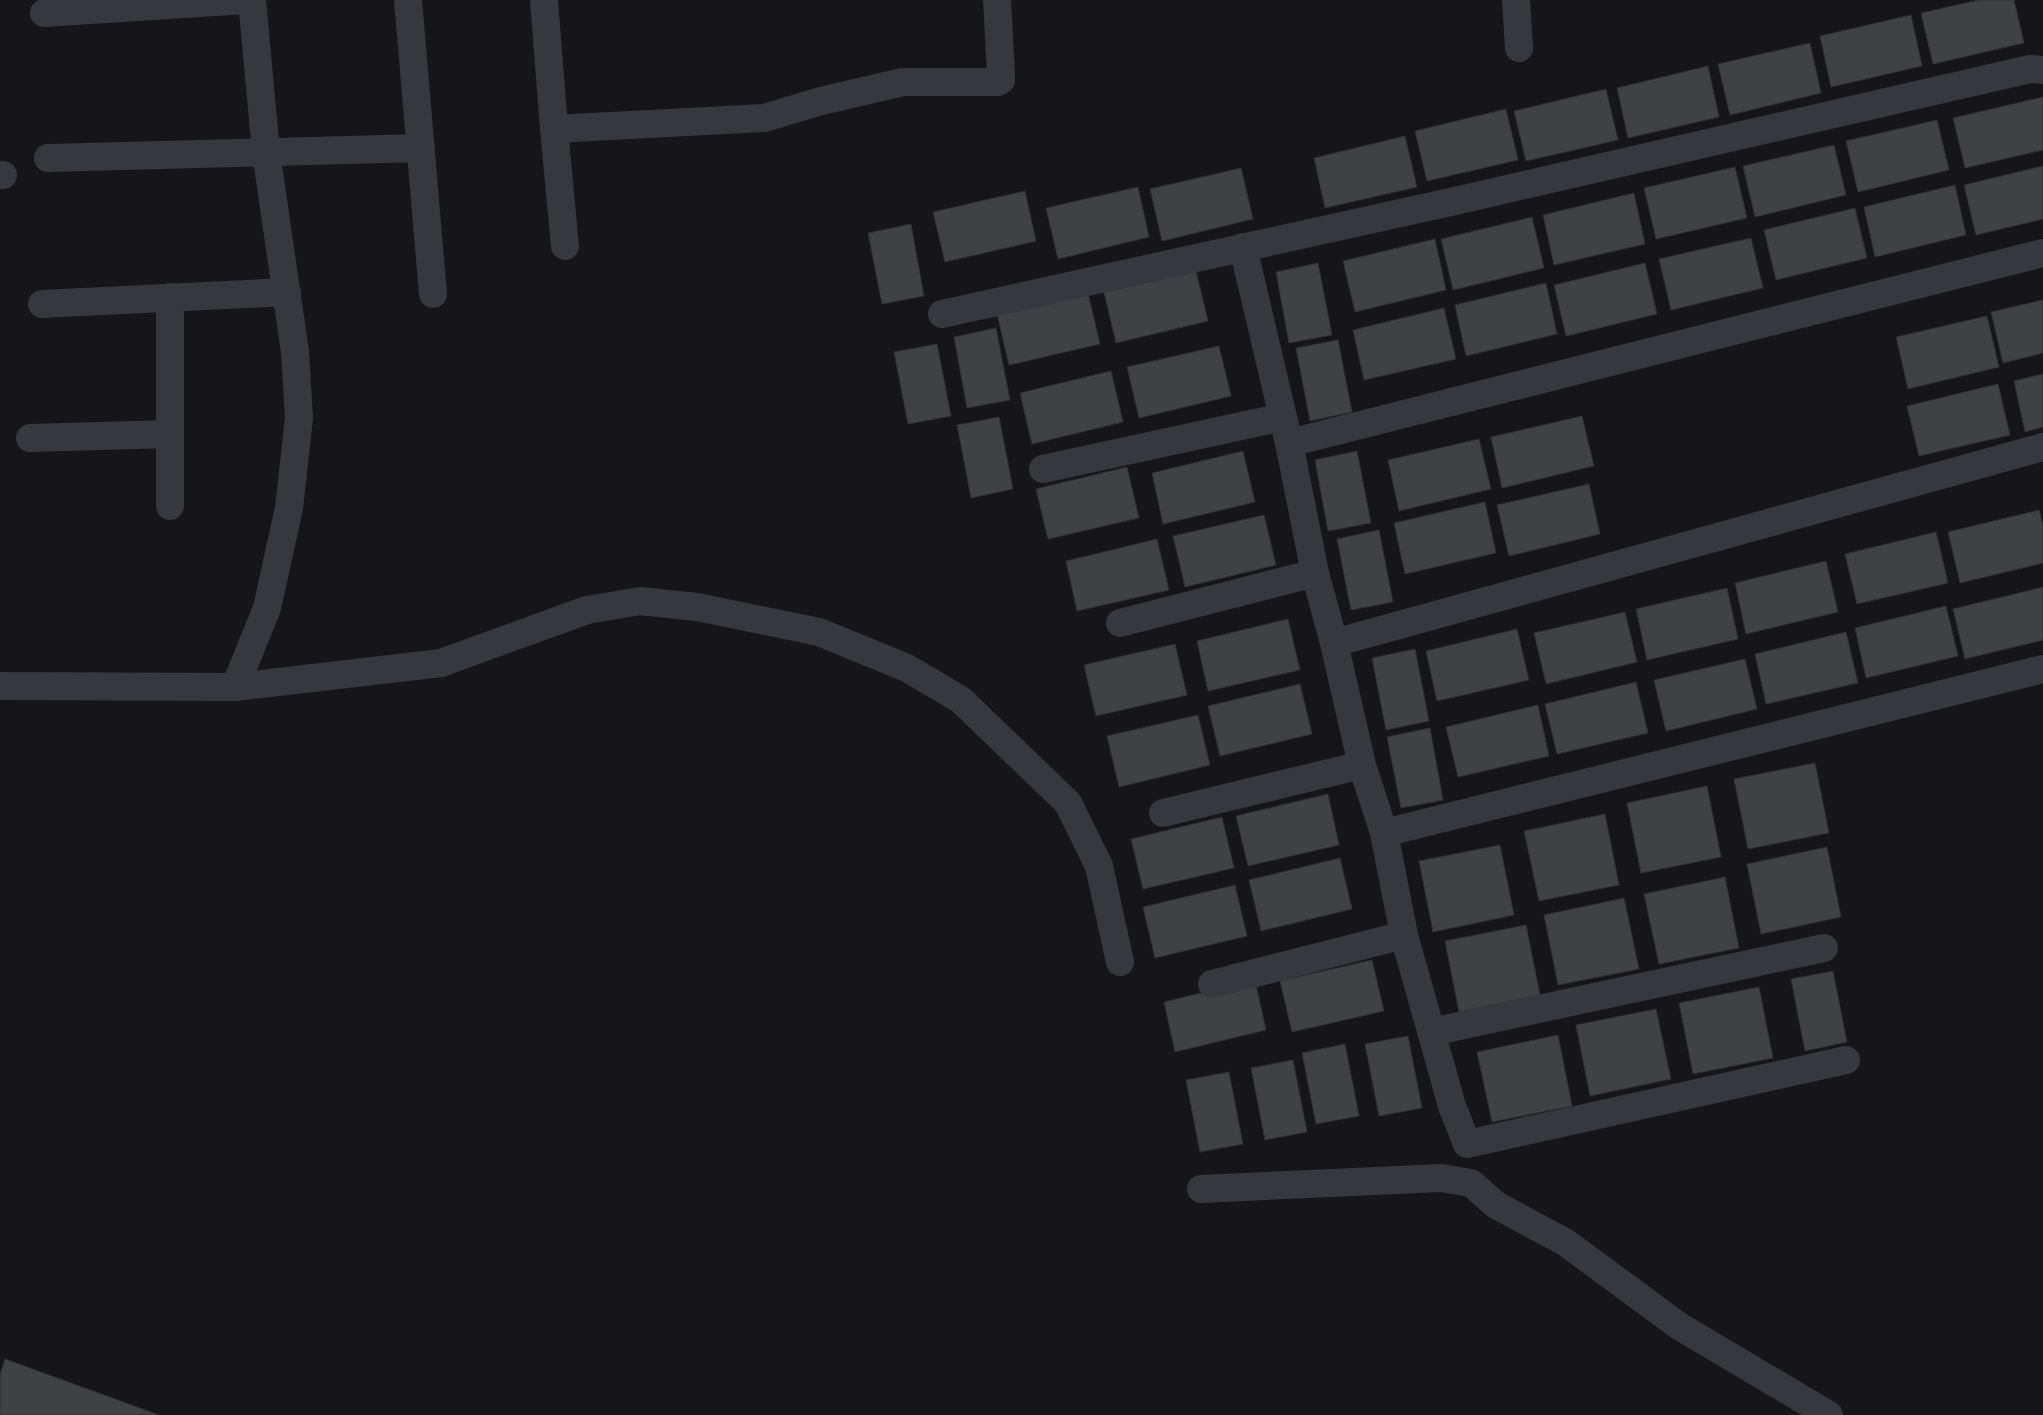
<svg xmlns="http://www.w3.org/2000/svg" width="2043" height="1415" viewBox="0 0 2043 1415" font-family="'Sofia Sans Condensed',sans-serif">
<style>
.building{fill:#404145;stroke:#303034}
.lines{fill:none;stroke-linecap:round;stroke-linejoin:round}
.minor{stroke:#37383d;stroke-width:28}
</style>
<rect width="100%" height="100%" fill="#161618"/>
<path class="building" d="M1979,0h35l10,43 -91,21 -12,-51z
M1911,15l11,51 -91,21 -11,-51z
M1810,43l11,50 -91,22 -12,-51z
M1708,66l11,51 -91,21 -11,-50z
M1606,89l12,51 -92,21 -12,-50z
M2043,97v53l-78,18 -12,-50z
M1506,109l12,51 -91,21 -12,-50z
M1937,120l12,50 -91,22 -12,-51z
M1405,136l12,51 -92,21 -11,-50z
M1834,145l12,50 -91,22 -12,-51z
M2043,166v53l-67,16 -12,-50z
M1735,167l12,51 -91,21 -12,-51z
M1241,168l12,51 -91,22 -12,-52z
M1955,185l11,50 -91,22 -11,-50z
M1138,187l11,50 -91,22 -12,-51z
M1025,191l11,50 -91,21 -12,-50z
M1634,193l11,51 -91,21 -11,-50z
M1855,208l12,50 -91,22 -12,-50z
M1532,217l12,51 -91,22 -12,-51z
M911,224l13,72 -42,8 -14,-71z
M1751,238l12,50 -92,22 -12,-51z
M1435,239l11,51 -91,22 -12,-51z
M1318,263l14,72 -43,8 -13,-71z
M1645,263l12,51 -91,22 -12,-51z
M1196,271l12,50 -92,22 -12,-51z
M1546,283l11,51 -91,22 -11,-51z
M1088,293l12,51 -91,21 -12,-51z
M2043,300v53l-40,10 -12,-51z
M1444,308l12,51 -92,21 -11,-50z
M1987,316l12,51 -91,22 -12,-52z
M996,328l14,72 -43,8 -13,-71z
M1338,340l14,72 -42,9 -14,-73z
M937,344l14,72 -43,8 -14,-72z
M1219,346l12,50 -92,22 -12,-51z
M1111,371l12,51 -91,22 -12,-51z
M2043,374v53l-18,5 -11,-51z
M1998,384l12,51 -91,21 -12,-50z
M1582,416l12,50 -92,22 -11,-51z
M999,417l14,72 -42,9 -14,-73z
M1479,439l12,50 -92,22 -11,-51z
M1243,451l12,51 -92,22 -11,-51z
M1357,451l14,72 -43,8 -13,-71z
M1127,467l12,51 -91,21 -12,-50z
M1589,484l11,50 -91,22 -12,-51z
M1485,502l11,51 -91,21 -11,-51z
M2039,510l4,16v37l-83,20 -12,-51z
M1264,515l12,50 -91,22 -12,-51z
M1379,530l14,72 -42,8 -14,-71z
M1936,532l12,51 -91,21 -12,-50z
M1157,539l12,51 -92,21 -11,-50z
M1826,561l12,51 -92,22 -11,-51z
M2043,587v53l-78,19 -12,-50z
M1727,588l11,51 -91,21 -11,-51z
M1946,606l12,50 -92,22 -11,-50z
M1625,612l12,50 -91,22 -12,-51z
M1288,619l12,51 -92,21 -11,-50z
M1517,629l12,51 -92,21 -11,-50z
M1846,632l12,51 -92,21 -11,-50z
M1175,644l12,51 -91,21 -12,-51z
M1415,649l14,72 -43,9 -14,-72z
M1745,659l12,50 -91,22 -12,-51z
M1636,682l12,51 -91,21 -12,-50z
M1300,684l12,50 -92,22 -12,-50z
M1538,705l11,51 -91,21 -12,-50z
M1198,715l12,50 -91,22 -12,-51z
M1430,728l13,72 -42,8 -14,-71z
M1815,763l14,70 -81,16 -14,-70z
M1707,786l14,71 -80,16 -14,-70z
M1328,794l11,51 -91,21 -12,-50z
M1605,814l14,71 -80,16 -15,-70z
M1222,817l12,51 -91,21 -12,-50z
M1500,845l14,70 -81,17 -14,-71z
M1827,847l14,70 -80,17 -14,-70z
M1340,858l12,51 -91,22 -12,-51z
M1725,877l14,71 -80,16 -15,-70z
M1235,885l12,51 -92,22 -12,-51z
M1624,898l15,71 -81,16 -14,-70z
M1526,925l14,70 -81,17 -14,-71z
M1372,960l12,51 -92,21 -12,-51z
M1833,971l14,71 -42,9 -14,-72z
M1255,980l11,50 -91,22 -11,-50z
M1759,987l14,71 -80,16 -14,-71z
M1656,1009l15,70 -81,17 -14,-71z
M1558,1035l14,71 -80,16 -15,-70z
M1408,1036l14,72 -43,8 -14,-72z
M1345,1044l14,72 -43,8 -14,-71z
M1293,1060l14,72 -42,8 -14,-72z
M1229,1072l14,72 -43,8 -14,-72z
M5,1359l154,56h-159v-40z"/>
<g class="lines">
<path class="minor" d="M408,0l25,294
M544,0l10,129 11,117
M1516,0l3,48
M44,13l202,-13
M554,129l210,-11 57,-17 82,-19h95l3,-2v-5l-4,-75
M48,158l373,-10
M0,175h3
M1243,247l46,196 26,130 19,70 28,122 22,68
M170,297v209
M42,304l245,-12
M942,314l513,-113 575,-132 13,1
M30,438l140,-4
M1289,443l754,-190
M1043,469l240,-52
M1120,623l195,-50
M1334,643l709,-196
M0,686l235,1 206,-24 146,-53 53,-9 57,6 122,25 88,36 54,32 107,103 31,63 21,96
M235,687l32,-79 22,-100 10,-90 -4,-66 -29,-200 -14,-152
M1163,813l199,-48
M1212,984l192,-49
M1431,1032l393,-84
M1846,1060l-379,84 -15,-38 -48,-171 -20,-102 659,-164
M1201,1189l240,-11 30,5 25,22 69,37 114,84 150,89"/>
</g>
</svg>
